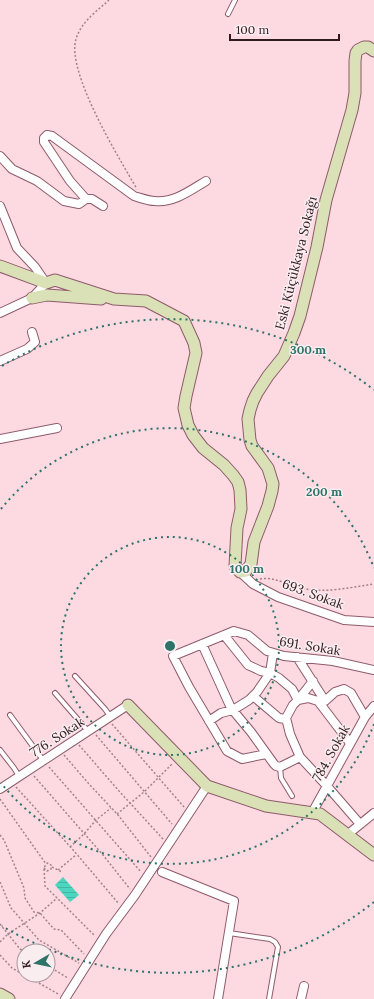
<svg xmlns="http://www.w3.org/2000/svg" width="374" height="999" viewBox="0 0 374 999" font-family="Lora,serif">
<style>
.water{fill:url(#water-rules)}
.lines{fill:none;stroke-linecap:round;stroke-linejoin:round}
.lane-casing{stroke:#8e5b6a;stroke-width:6}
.street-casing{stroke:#8e5b6a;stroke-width:10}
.secondary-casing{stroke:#8e5b6a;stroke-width:13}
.path{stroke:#a1838b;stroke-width:1.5;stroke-dasharray:2 2;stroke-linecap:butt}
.lane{stroke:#fff;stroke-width:4}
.street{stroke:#fff;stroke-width:8}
.secondary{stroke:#dae1b6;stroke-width:11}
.ring{fill:none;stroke:#2e7367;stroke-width:2;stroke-dasharray:2 4}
.labels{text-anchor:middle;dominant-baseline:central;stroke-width:3;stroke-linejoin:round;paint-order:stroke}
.street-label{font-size:13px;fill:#2e191f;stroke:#faedf0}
.centre{fill:#2e7367;stroke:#faedf0;stroke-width:2}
.ring-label{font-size:12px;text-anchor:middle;font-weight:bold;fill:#2e7367;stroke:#faedf0;stroke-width:3;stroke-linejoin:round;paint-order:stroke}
</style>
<defs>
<pattern id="water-rules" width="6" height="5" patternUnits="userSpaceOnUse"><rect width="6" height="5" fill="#4cd6bf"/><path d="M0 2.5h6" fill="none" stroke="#43b7a4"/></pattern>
</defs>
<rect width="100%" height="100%" fill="#fdd9e2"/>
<path class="water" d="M63,877l16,18 -9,7 -15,-17z"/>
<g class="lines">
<defs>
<path id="lane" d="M228,14l7,-14
M75,676l30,33 5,7
M55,693l33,38
M10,715l33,45
M0,750l14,18 5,8
M280,767l1,11 11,18
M229,933l41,6 5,3 3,5 -9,52"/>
<path id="street" d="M0,156l12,13 25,12 27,20 15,3 7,-5 -16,-18 -26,-39v-4l3,-3 5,1 82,60c7,2 14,5 21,5 19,2 36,-11 51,-20
M86,199h6l11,7
M0,206l17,42 18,19 11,16 -14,15 -32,15
M0,361l27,-12 8,-7 -3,-10
M0,439l57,-11
M240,572l13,12 25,13 66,23 30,2
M224,635l24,30 13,6 9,2 9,5 13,11 6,11 -5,5 -7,13 4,16 10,23 27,29 33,38
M202,644l29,64 20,24 23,32 2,2 4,1 20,-10
M297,657l28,44
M253,696l26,22 6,1 1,-1
M298,700l10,-2 10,3h7l10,-9 9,-3 7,4 14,24
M298,700l15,-19
M318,701l32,42
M209,721l12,-8 12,-3 16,-10 8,-8 13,-19 3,-20
M266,754l-24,5 -15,-8 -38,-64 -16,-31 61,-25 14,4 19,16 17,5 49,5 41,9
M0,789l128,-84
M312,813l53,-96 9,-11
M347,835l27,-22
M162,872l72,29 -16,98
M65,999l41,-65 29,-39 72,-109
M301,999l3,-13"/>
<path id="secondary" d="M0,266l46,17 9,-3 59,19 32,2 38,20 10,22 2,10 -10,43 -2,12 4,17 5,10 10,13 21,17 9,10 5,7 2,8 1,19 -4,19 -2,38 5,6 6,-1 5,-7 3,-22 14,-36 4,-15 1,-7 -5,-16 -16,-22 -2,-6 -2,-21 2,-9 3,-9 4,-8 11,-17 16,-20 10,-23 6,-17 17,-69 9,-47 26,-90 3,-17v-32l1,-8 2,-3 6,-3h4l6,4
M32,298l15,-3 54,4
M128,705l79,81 59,20 54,8 54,41
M0,994l9,5"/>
</defs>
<use href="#lane" class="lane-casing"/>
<use href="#street" class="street-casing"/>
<use href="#secondary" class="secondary-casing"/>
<path class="path" d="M109,0c-12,11 -28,22 -33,39 -10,33 43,119 61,150
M260,579c15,-3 31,8 46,10 22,4 46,-2 68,-5
M112,724l72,83
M96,735l76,89
M79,745l40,46 44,48
M64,755l25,29 29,31 33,42
M49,767l92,105
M34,776l69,79 27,34
M16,787l58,64 45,53
M0,799l46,65
M117,814l27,-22 29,-29
M0,835l4,5 20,48 1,10 9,14 6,1 14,16 7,1 23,24
M70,847l14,-13 12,-14 15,-12
M52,867l10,5
M44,868l3,3 4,-2v-4l-3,-2 -2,1 -2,4 1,18 50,50
M58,870l18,-15
M0,882l11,26 28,32 40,23
M0,924l20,25 4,2
M0,942l8,-8 32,-21 17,-15
M0,955l12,13 12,7
M48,966l20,12
M25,975l33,19"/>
<use href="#lane" class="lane"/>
<use href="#street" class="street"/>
<use href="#secondary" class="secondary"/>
</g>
<g class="ring">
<circle cx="170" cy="646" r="109"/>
<path d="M374 724A218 218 0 0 1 1 783M1 509A218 218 0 0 1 374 568"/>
<path d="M374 902A327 327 0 0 1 2 926M2 366A327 327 0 0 1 374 390"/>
</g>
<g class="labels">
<g class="street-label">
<text transform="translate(296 263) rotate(-76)">Eski Küçükkaya Sokağı</text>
<text transform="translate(313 594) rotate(20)">693. Sokak</text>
<text transform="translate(310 646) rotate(9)">691. Sokak</text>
<text transform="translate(57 737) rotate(-33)">776. Sokak</text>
<text transform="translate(331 753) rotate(-61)">784. Sokak</text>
</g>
</g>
<circle cx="170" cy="646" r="6" class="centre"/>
<g class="ring-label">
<text x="308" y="354">300 m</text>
<text x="324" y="496">200 m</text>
<text x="247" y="573">100 m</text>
</g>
<g transform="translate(36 963) rotate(261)"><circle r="19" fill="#faedf0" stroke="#a8989c"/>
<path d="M0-3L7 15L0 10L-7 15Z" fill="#2e7367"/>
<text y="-6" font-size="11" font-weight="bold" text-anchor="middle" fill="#2e191f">K</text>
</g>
<path d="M230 34v6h109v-6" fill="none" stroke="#2e191f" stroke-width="2"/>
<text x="236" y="34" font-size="12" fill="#2e191f" stroke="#faedf0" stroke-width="3" paint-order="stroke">100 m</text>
</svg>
